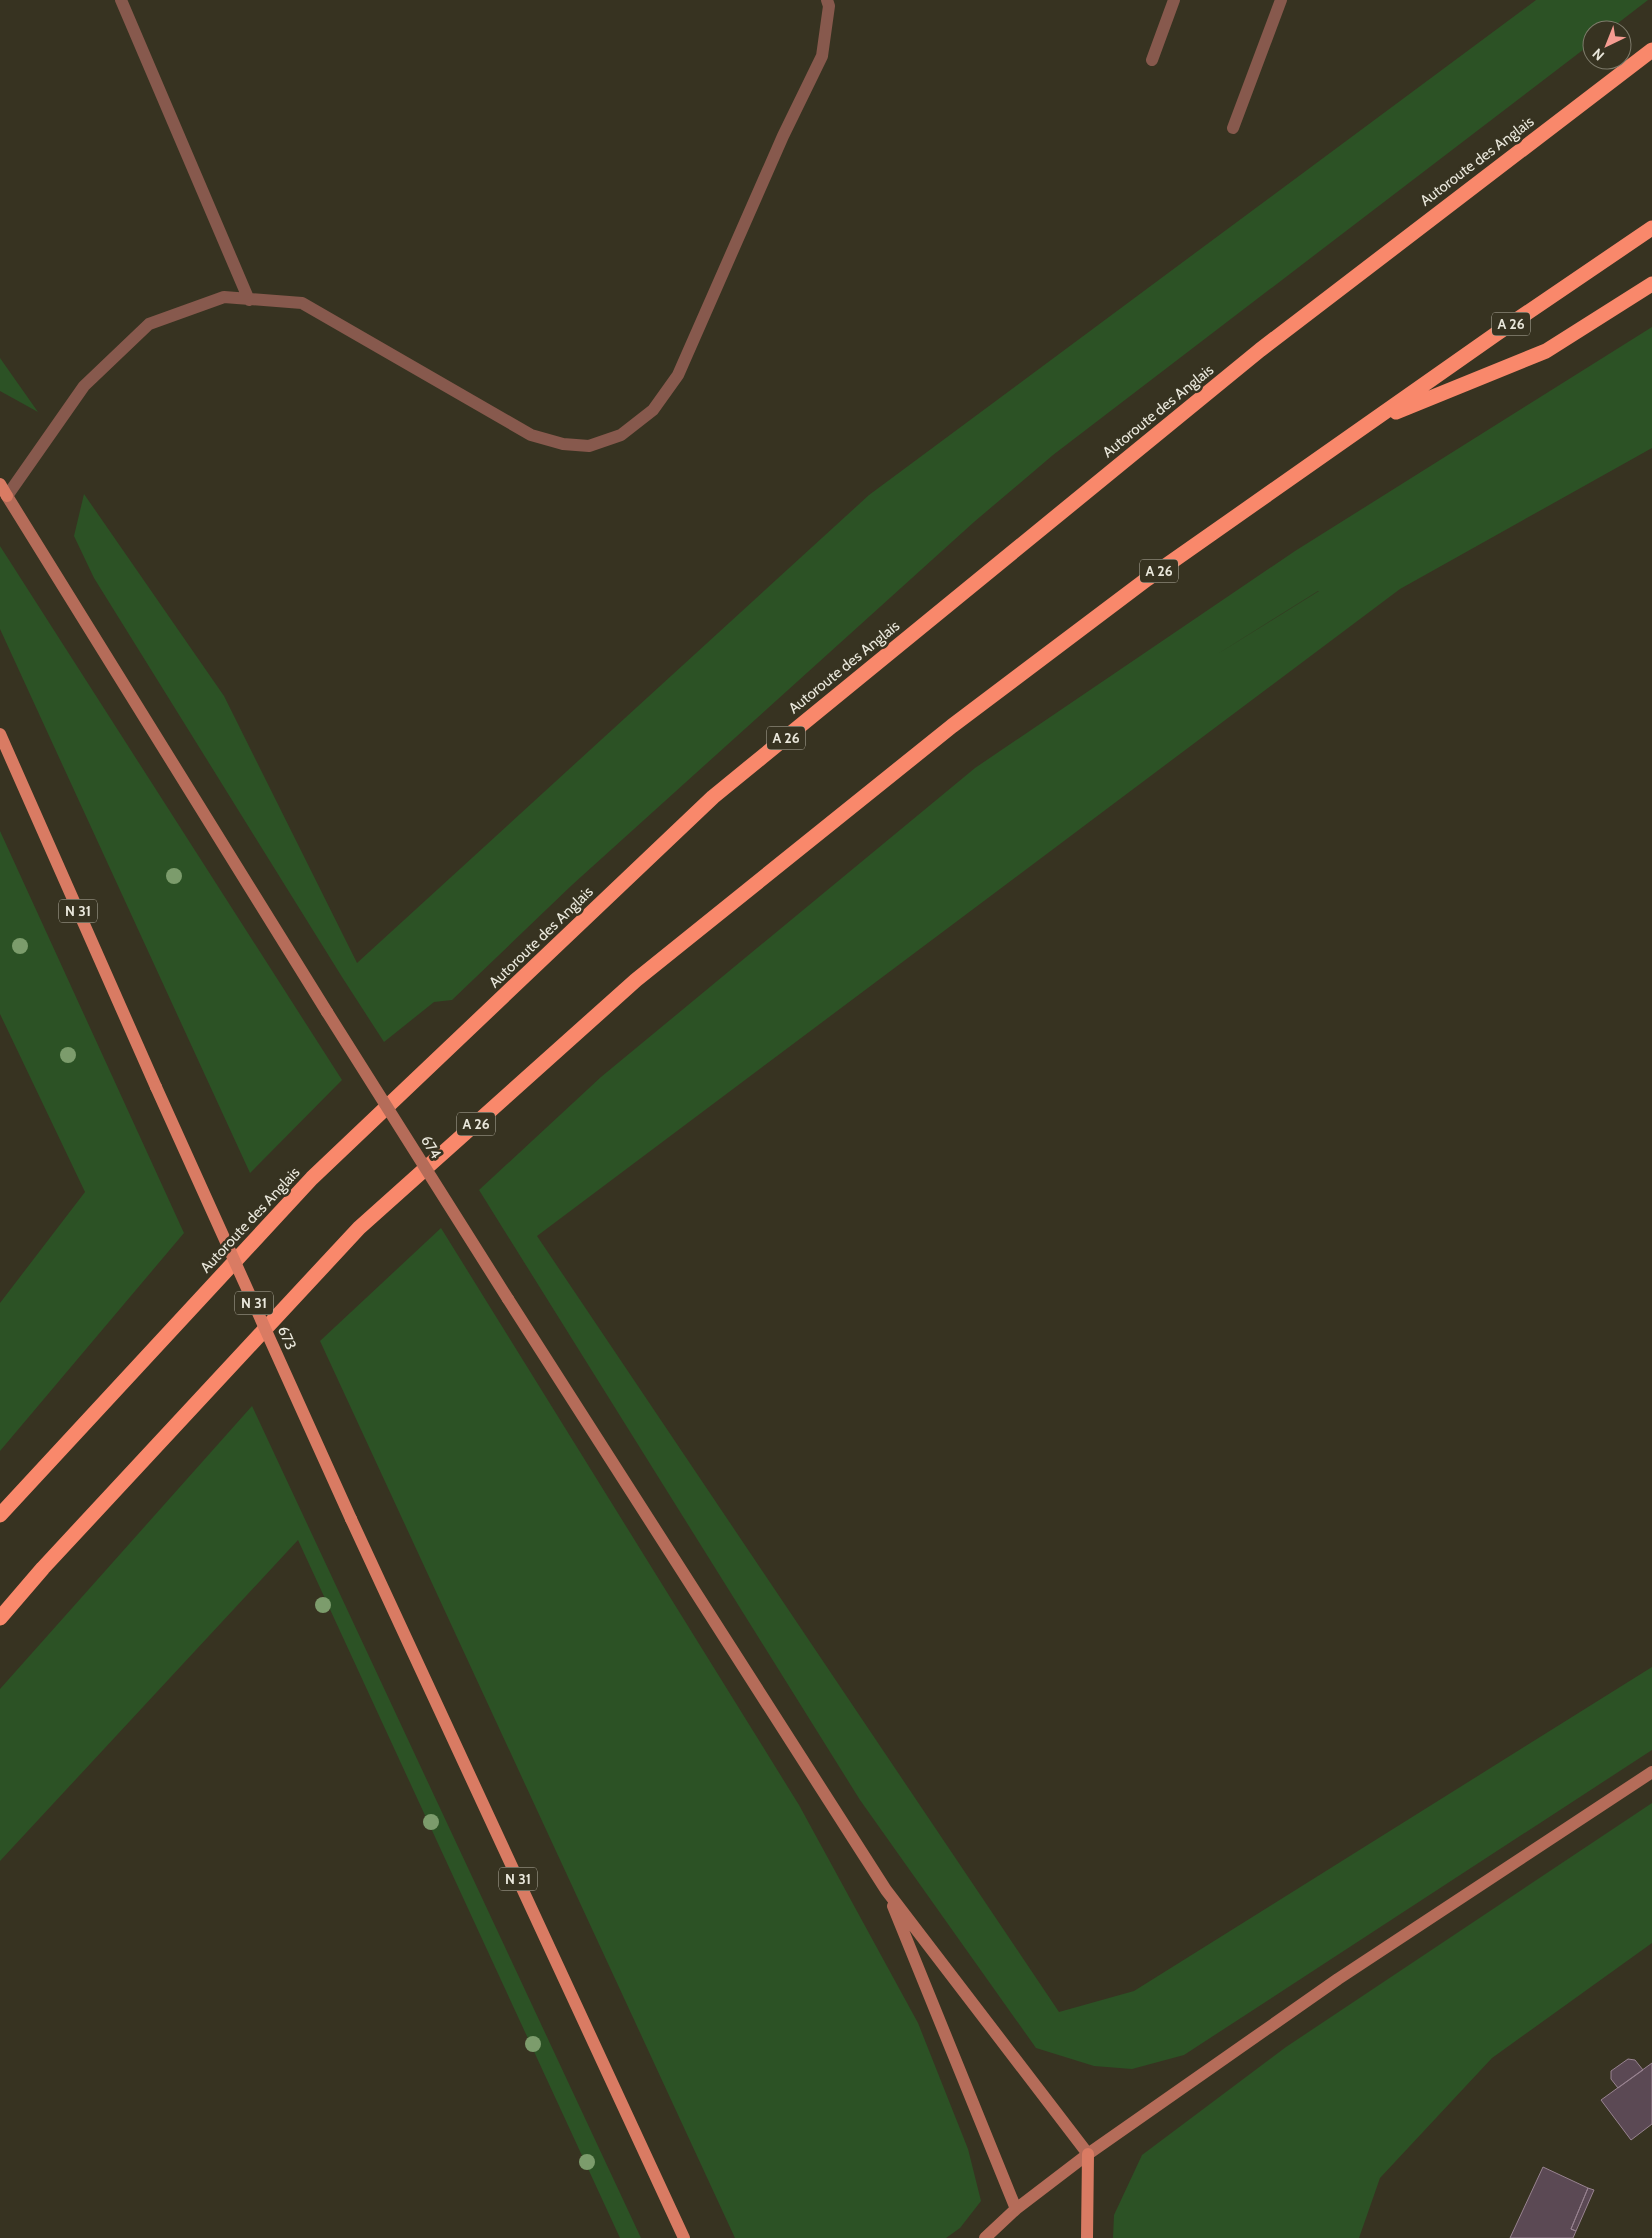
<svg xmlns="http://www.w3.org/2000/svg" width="1652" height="2238" viewBox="0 0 1652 2238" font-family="Cabin,sans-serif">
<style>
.green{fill:#2c5225;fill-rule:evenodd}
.building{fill:#5b4954;stroke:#988390}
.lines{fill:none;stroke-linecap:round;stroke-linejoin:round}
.lane{stroke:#87594d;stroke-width:12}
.street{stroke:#87594d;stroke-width:12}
.secondary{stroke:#b56c59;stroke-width:12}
.primary{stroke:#d97b63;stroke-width:12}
.highway{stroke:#f9886b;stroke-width:15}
.secondary-bridge{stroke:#b56c59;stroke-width:12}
.primary-bridge{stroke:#d97b63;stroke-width:12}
.tree{fill:#7c9c6c}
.labels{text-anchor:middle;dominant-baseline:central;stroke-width:5;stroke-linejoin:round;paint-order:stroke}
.shield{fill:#373321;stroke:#b4b1a3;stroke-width:1}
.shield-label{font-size:14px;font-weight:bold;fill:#e9e7db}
.street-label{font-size:15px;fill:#e9e7db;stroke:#373321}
</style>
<rect width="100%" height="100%" fill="#373321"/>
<path class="green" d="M1536,0h112l-39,30h-17v13l-539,412 -79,67 -402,363 -120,115 -18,2 -50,40 -42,-65 -248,-399 -20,-42 10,-42 140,202 133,267 512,-468z
M1652,327v121l-252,141 -863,647 522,776 75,-21 518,-324v83l-468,305 -52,14 -38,-3 -58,-18 -176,-248 -381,-610 122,-113 374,-309 320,-217zM1318,591h1l-103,64z
M0,358l38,54 -38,-21z
M0,546l342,534 -92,93 -250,-544z
M0,831l184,402 -184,218v-148l85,-111 -85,-178z
M441,1228l358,577 119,218 50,126 13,52 -21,27 -14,10h-211l-415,-897z
M252,1406l389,832h-21l-322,-698 -298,321v-172z
M1652,1803v140l-160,115 -112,120 -21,60h-246l1,-23 28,-60 144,-108z"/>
<path class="building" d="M1628,2059l7,1 8,10 -25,18 -7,-9v-8z
M1652,2063v61l-21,16 -30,-40z
M1543,2167l45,21 -17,41 5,2 -3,7h-63z
M1588,2188l6,2 -18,41 -5,-2z"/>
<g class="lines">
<path class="lane" d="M1152,60l22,-60
M1233,128l48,-128"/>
<path class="street" d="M121,0l128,300
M7,496l77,-110 65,-62 75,-27 78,6 229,132 32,9 26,2 32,-11 32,-25 25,-35 105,-239 39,-80 7,-50 -2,-6"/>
<path class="secondary" d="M7,496l320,516
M508,1299l378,591 202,264
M893,1906l123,303
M985,2238l31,-29 72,-55 250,-175 314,-207"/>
<path class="primary" d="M0,484l7,12
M0,734l156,353
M351,1519l333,719
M1087,2238l1,-84"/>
<path class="highway" d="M1396,412l150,-61 106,-67
M0,1515l312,-337 401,-381 547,-447 392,-300
M0,1618l43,-50 316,-340 277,-248 316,-254 195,-147 349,-245 156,-106"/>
<path class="secondary-bridge" d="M327,1012l181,287"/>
<path class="primary-bridge" d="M156,1087l195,432"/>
</g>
<g class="tree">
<circle cx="174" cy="876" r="8"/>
<circle cx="20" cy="946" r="8"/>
<circle cx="68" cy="1055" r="8"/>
<circle cx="323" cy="1605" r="8"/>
<circle cx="431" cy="1822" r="8"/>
<circle cx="533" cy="2044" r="8"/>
<circle cx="587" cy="2162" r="8"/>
</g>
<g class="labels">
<g class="shield">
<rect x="1492" y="312.5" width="38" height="23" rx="4"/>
<rect x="1140" y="559.5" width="38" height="23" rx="4"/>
<rect x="767" y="726.5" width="38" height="23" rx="4"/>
<rect x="59" y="899.5" width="38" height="23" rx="4"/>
<rect x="457" y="1112.5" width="38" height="23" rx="4"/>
<rect x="235" y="1291.5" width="38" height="23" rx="4"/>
<rect x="499" y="1867.5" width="38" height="23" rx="4"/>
</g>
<g class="shield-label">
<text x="1511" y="324">A 26</text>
<text x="1159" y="571">A 26</text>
<text x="786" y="738">A 26</text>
<text x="78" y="911">N 31</text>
<text x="476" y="1124">A 26</text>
<text x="254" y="1303">N 31</text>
<text x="518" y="1879">N 31</text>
</g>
<g class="street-label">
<text transform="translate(1477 161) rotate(-37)">Autoroute des Anglais</text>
<text transform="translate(1158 411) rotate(-39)">Autoroute des Anglais</text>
<text transform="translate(844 667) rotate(-39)">Autoroute des Anglais</text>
<text transform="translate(541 937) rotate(-44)">Autoroute des Anglais</text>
<text transform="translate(431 1147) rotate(58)">674</text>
<text transform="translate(250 1220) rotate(-47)">Autoroute des Anglais</text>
<text transform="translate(287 1338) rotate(66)">673</text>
</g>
</g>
<g transform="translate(1607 45) rotate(223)"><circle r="24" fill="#373321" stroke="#7e7b6b"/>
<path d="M0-4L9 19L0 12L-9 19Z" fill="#f59c91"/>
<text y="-8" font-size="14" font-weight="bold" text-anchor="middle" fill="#e9e7db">N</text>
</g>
</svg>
